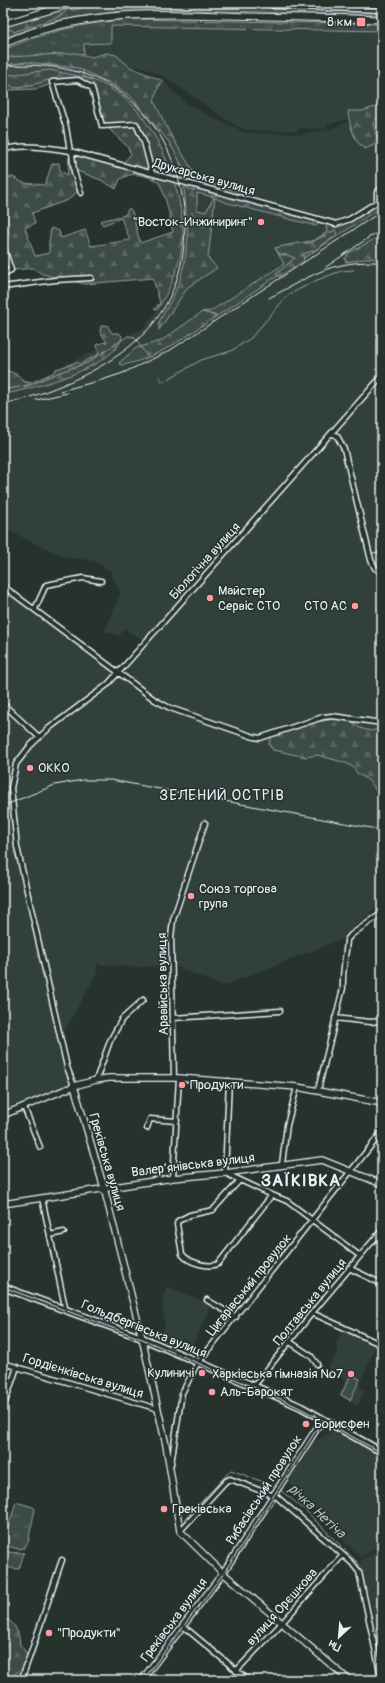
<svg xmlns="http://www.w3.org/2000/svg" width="385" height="1683" viewBox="0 0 385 1683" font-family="Pangolin,sans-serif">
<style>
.built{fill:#333f3a}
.grass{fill:url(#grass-tufts);stroke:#939ea0}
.forest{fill:url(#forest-firs);stroke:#939ea0;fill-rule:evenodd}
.garden{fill:#3e4b47;stroke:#939ea0}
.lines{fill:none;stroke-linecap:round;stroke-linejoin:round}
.stream{stroke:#98a3a5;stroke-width:1}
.street-casing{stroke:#e8f1f8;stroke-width:7}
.secondary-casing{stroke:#e8f1f8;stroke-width:8}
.primary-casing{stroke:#e8f1f8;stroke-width:9}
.street{stroke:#26332d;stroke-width:4}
.secondary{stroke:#26332d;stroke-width:5.5}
.primary{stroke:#26332d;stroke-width:6}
.tram{stroke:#e8f1f8;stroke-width:1}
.rail{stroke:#e8f1f8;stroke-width:1}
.poi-dot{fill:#ff9aa2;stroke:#26332d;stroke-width:1.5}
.labels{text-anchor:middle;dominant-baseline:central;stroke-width:3;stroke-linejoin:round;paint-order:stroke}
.poi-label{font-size:13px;fill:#e8f1f8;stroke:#26332d;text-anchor:start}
.street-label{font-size:13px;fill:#e8f1f8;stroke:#26332d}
.water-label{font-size:14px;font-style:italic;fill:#b3bdc0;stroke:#26332d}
.quarter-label{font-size:15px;letter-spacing:1px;fill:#e8f1f8;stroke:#26332d}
.district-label{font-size:17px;font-weight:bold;letter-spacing:1px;fill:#e8f1f8;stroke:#26332d}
</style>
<defs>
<pattern id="grass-tufts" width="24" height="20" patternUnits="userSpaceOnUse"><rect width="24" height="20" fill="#3e4b47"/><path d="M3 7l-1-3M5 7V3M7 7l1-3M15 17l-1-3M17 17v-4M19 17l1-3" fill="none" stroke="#5a6562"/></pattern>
<pattern id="forest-firs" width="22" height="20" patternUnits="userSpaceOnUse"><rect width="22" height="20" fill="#3e4b47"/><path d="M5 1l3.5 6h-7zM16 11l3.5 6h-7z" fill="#5a6562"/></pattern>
</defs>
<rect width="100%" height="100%" fill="#26332d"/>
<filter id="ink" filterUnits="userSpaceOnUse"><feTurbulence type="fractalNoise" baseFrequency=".025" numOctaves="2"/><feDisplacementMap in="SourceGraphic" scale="8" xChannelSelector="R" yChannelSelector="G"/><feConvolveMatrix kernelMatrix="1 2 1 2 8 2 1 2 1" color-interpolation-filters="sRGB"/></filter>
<g filter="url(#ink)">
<path class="built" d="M111,27l271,4v73l-20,7h-15l1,8 -20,6 -1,4 -28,-1 -1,3 -51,-1 -13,-5 -66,-46 -25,-12h-13l-6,-4 7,6 12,2 20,10 23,22 21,12 40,18 52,1 28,-4 55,-22v794l-40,37 -119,47 -48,-20 -45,1 -33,-3v9l-38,67 9,46 -65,23v-522l115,86 28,-31 -21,-13 -6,7 -14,-5 15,-37 -4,-11 -5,-5 1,-6 -17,-11 -30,-4 -62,-29v-134l141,-66 22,-31 10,-26 7,-30 -1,-26 -4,-28 -19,-43 -13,-22 -6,-9 -18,-16 -15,-10 -24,-11 1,-25 22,7 -7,-3 -15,-4 -1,-7 28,-1z
M167,1286l44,19 -18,39 -11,-5 -4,8 -18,-8 5,-14 -3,-25z
M343,1331l33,15 -17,40 6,5 -8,15 -18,-11 7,-15 -18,-12 11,-19 -4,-4z
M332,1431l50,25v16l-5,10 5,6v57l-22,13 -72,-77 24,-38z
M382,1548v105l-22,-92z"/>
<path class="grass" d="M84,3h184l6,3 108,3v6l-199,-5h-56l-73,11 -51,17v-10z
M132,19l250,5v7l-271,-5v17l-27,1 -1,32 9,3v9l-15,-8 -26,4 -14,5 -27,1 -7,-10v-30c43,-19 83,-27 129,-31z
M377,202l4,5 -164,109 -15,-4 9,-1 73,-47 -9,-16 40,-8 12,-8 -1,-6 3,-4 12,1z
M16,1502l17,5 2,2 -7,33 -4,6 -6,1 -15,-4z
M6,1552l18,1 -5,16 -16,-2v-12h3z"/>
<path class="forest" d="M84,3l4,1c-6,3 -12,8 -19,5l-6,4 -2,3 -47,16 -4,-3 -7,4v-6z
M76,53l16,4 14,-4 10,2 14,12 33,14 -5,7 -4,13 15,31 24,39 -1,14 -5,-2 -8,-23 -10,-18 -38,-45 -21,-14 -32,-15 -52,-6 -21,3 -2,-3 7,-5z
M50,70c20,5 41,7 58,17 12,7 25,17 33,28 25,33 43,83 42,124 -1,21 -14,54 -26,71l-3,-1 6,-6 -7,-25 -68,6 -43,-10 -9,-6 -19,2 -8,-16v-13l3,-7 -4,-35 -2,-2v-19l10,-1 10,6 22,2 7,-21 7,-1 1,7 7,5 1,-4 1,-14 6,-5 46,13 10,-11 -4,-8 -15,-14 -10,-12 -3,-17 -7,-15 -8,-4 -36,-4 -9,3 -25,5 -8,-7 3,-6zM77,171l24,9 15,9 4,-10c3,-1 6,-3 9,-4 8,-2 24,2 30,8 6,9 12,38 14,49l-33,11 -8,-32 -3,-3 -4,7 -25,6 3,4 18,-7 9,22 -39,6 -6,-16 -24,8 -2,-7 -8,-3 -2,14v11l-14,3 -10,-28 10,-5 -3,-10 36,-13 9,-8z
M382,105v9l-5,3 -4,6 4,15 -3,7 -9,4c-11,-7 -16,-25 -17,-38h14z
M208,183l37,10v8l74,21 -3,4 -92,-24 -9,-4 -7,60 9,10 -29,19 -29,43v-8l14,-25 8,-20 4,-18 3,-23 -4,-49 10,4 -1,-5zM197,193l17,4 -8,15 -9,-2z
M335,230l2,5 -22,15 -12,4 1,7 -25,16 -3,-3 19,-16 -8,-3 -8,-1 -4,-6 23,-5h12z
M382,235v25l-12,-2 -24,4 -1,-4 4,-5z
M202,312l15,4c-30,19 -59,43 -95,49l-3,-2 17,-15 25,-7z
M107,325l5,8h7l3,3c-5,32 -91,52 -119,59v-26l15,6 5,6 8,2 22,-10 3,-4 21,-7 3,2 19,-10 -2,-10 10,-2 -7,-10 1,-6z
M335,719l18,3 7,6 11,3 7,-2 4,1v71l-3,-1 -5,-13 -6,-7 -11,-7 -3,-5 -8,-5 -29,-8 -11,2 -33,-7 -4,-5 1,-6 3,-4 36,-12z
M3,1616c12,8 16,14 17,29 12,11 6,22 -6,30l-11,-1z"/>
<path class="garden" d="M351,1375l9,4 -10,21 -9,-5z"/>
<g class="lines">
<path class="stream" d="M159,377l4,5 38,-22 30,-9 20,-13 37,-43 29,-15 24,-9 13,-1
M3,390l27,-5 30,-13 27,-9 41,-27 6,1 13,19
M279,1489l26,21 54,54 1,5
M184,1520l47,-50 46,17
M369,1608l11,50"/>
<defs>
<path id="street" d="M268,3l6,3 108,4
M3,128l4,20
M3,150c18,-7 48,-2 67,1l266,73 14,-5 27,-17v-10l5,-4
M81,193l-7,-21 -2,-19 -2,-2 -4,-24 -14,-45 26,-2 14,8 10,38 34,-2 8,18 8,31
M3,246l8,24 -8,4
M3,287l52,-7 36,-2
M332,433l5,3 7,13 27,111 4,8 7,5
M3,586l152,114 15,8 84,29 6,1 63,-21 9,-1 50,7
M35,609l11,-24 37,-7 18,3
M3,704l36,33
M173,1018l107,-7
M335,1018l35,4 12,-1
M174,1078l-3,-141 2,-17 32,-97
M96,1080l14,-39 12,-22 21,-19
M229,1081l-4,92 47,22 15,6 73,55
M74,1086l-7,-19 -50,-220 -6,-59 5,-24 14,-18 18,-17 59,-44 11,-12 264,-297
M318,1090l25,-102c-1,-17 3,-32 4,-48l4,-5 31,-22
M24,1107l16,40
M147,1128l3,-9 27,2
M282,1164l5,-39 10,-38
M173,1178l6,-100
M240,1180l-27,30 -23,5 -12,6 -1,3 5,30c7,9 26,14 36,10l54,-69
M42,1198l23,109 -1,2
M50,1235l14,-3
M376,1237l6,4
M349,1268l33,16
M207,1300l29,17
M312,1313l70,32
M290,1342l21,14 6,8
M3,1363l155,46
M254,1386l58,-73 70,-83
M3,1408l14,-41
M171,1464l11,-71 15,-29 185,-232
M180,1531l46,-50 4,-2 47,18 75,66 7,9 22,105 -2,3
M183,1626l65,54
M236,1671l46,-48 60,-67
M21,1680c15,-39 27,-80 41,-120"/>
<path id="secondary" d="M3,24l71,-21
M74,1086l30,102 38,150 24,107 14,86 43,42 126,107
M3,1115l71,-29 22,-6 13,-2h70l118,9 85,16
M3,1204l170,-26 52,-5 97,-13 60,24
M142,1680l81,-107 100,-154"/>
<path id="primary" d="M3,1287l139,51 139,60 20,9 81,45"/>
</defs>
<use href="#street" class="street-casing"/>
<use href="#secondary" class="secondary-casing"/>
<use href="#primary" class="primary-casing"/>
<use href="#street" class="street"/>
<use href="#secondary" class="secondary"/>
<use href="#primary" class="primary"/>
<path class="tram" d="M3,1287l139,52 139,60 19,9 82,45
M143,1680l80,-106 94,-145 2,-8 -4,-7"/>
<path class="rail" d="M3,40c76,-36 163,-30 245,-27 45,1 89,1 134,3
M3,48c74,-33 145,-31 224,-29 52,1 103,3 155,4
M3,66c39,-3 77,1 111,22 76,47 95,170 37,238 -32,37 -85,60 -130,74
M326,267l48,-33 8,-2
M269,298c22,-11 49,-29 73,-33 13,-3 27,-3 40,-3
M60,391l42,-11 21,-7 46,-22 213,-140
M36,400l31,-7
M3,404l21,-5
M373,553l9,-1
M3,806l52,-21 28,-5h28l271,50"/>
</g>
</g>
<g class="poi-dot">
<rect x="356" y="17" width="10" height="10" rx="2"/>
<circle cx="261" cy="222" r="4"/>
<circle cx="210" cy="598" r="4"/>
<circle cx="355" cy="606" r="4"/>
<circle cx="30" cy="768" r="4"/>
<circle cx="191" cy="896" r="4"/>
<circle cx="182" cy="1085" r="4"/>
<circle cx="202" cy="1373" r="4"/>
<circle cx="351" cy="1374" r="4"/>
<circle cx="212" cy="1392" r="4"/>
<circle cx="306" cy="1424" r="4"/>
<circle cx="164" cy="1509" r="4"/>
<circle cx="49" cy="1633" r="4"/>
</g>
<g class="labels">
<g class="poi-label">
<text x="352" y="22" text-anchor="end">8 км</text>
<text x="253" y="222" text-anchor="end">"Восток-Инжиниринг"</text>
<text x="218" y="591">Майстер<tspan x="218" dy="15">Сервіс СТО</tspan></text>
<text x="347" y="606" text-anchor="end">СТО АС</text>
<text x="38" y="768">ОККО</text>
<text x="199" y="889">Союз торгова<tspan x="199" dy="15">група</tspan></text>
<text x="190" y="1085">Продукти</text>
<text x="194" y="1373" text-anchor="end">Кулиничі</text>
<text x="343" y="1374" text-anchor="end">Харківська гімназія №7</text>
<text x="220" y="1392">Аль-Барокят</text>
<text x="314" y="1424">Борисфен</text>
<text x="172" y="1509">Греківська</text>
<text x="57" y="1633">"Продукти"</text>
</g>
<g class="street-label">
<text transform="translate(204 177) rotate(16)">Друкарська вулиця</text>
<text transform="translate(205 561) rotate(-48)">Біологічна вулиця</text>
<text transform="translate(163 984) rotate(-91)">Аравійська вулиця</text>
<text transform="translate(107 1162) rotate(74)">Греківська вулиця</text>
<text transform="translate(193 1165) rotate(-7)">Валер’янівська вулиця</text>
<text transform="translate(249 1285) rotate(-51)">Цигарівський провулок</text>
<text transform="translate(310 1302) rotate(-51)">Полтавська вулиця</text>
<text transform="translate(144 1329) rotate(22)">Гольдбергівська вулиця</text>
<text transform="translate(83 1376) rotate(17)">Гордієнківська вулиця</text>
<text transform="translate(264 1490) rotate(-57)">Рибасівський провулок</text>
<text transform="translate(282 1607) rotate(-48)">вулиця Орєшкова</text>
<text transform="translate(174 1620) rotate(-53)">Греківська вулиця</text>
</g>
<g class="water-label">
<text transform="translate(317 1511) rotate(43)">річка Нетіча</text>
</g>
<g class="quarter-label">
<text x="222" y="795">ЗЕЛЕНИЙ ОСТРІВ</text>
</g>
<g class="district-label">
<text x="301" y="1180">ЗАЇКІВКА</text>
</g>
</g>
<rect width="385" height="1683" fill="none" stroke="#26332d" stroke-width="16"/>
<rect x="8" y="8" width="369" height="1667" fill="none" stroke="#e8f1f8" stroke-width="1.5" filter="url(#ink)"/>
<g transform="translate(339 1637) rotate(206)" stroke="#26332d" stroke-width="3" paint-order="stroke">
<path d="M0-3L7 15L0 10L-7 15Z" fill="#e8f1f8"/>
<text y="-6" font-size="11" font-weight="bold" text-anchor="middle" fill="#e8f1f8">Пн</text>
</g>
</svg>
